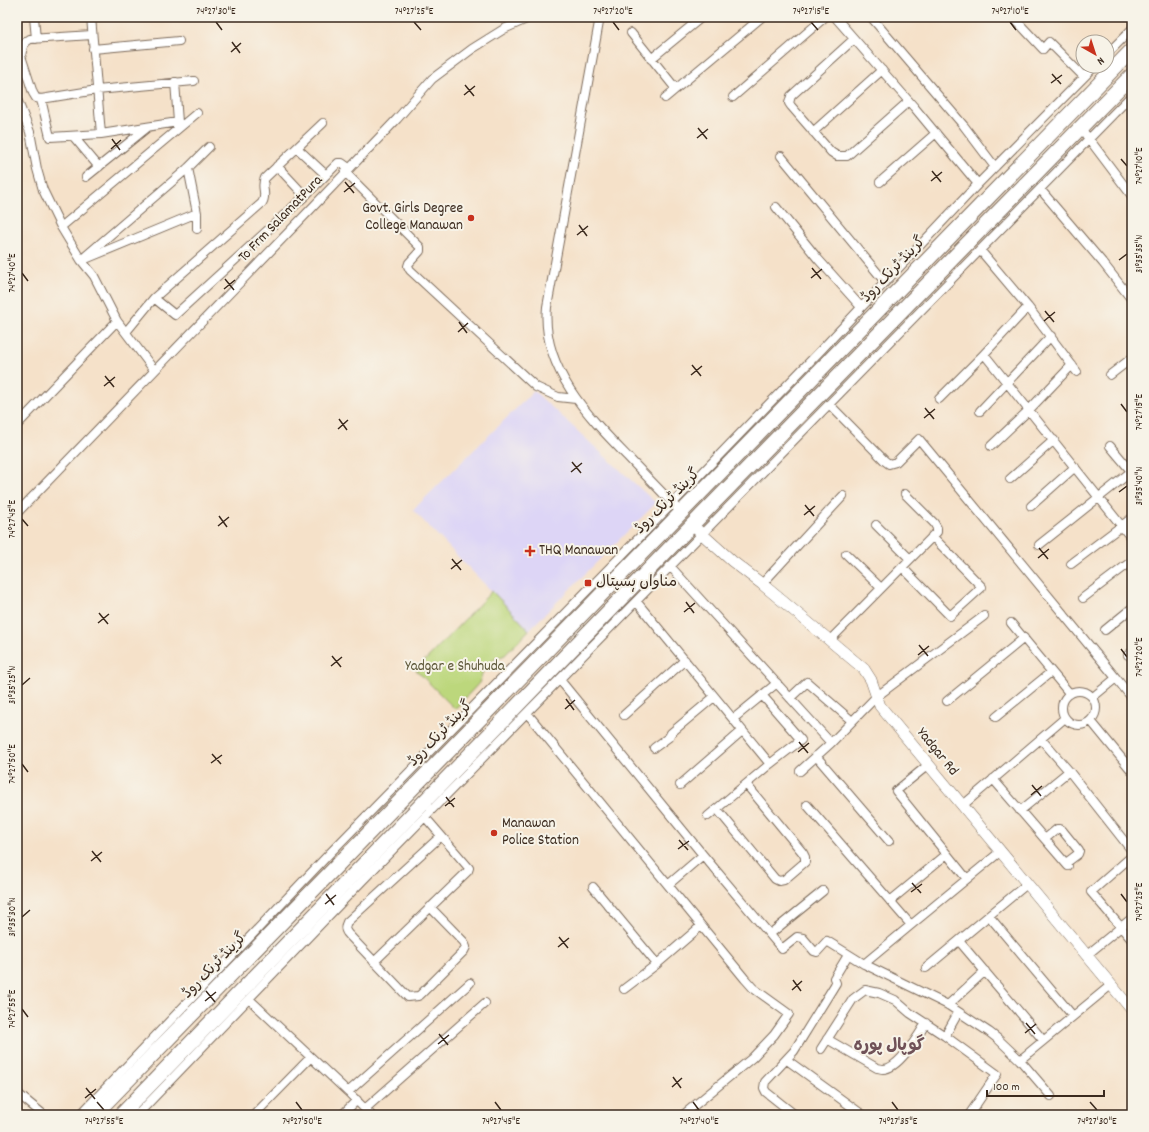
<svg xmlns="http://www.w3.org/2000/svg" width="1149" height="1132" viewBox="0 0 1149 1132" font-family="Dekko,'Playpen Sans Arabic',sans-serif">
<style>
.built{fill:#ddd5f6}
.green{fill:#bcd77c;stroke:#7c804d}
.lines{fill:none;stroke-linecap:round;stroke-linejoin:round}
.street-casing{stroke:#7c6a5a;stroke-width:10}
.secondary-casing{stroke:#7c6a5a;stroke-width:12}
.highway-casing{stroke:#7c6a5a;stroke-width:16}
.street{stroke:#fff;stroke-width:8}
.secondary{stroke:#fff;stroke-width:11}
.highway{stroke:#fff;stroke-width:14}
.ticks{fill:none;stroke:#3b2a1e;stroke-width:1.5}
.poi-dot{fill:#c8321e;stroke:#f7f3e8;stroke-width:1.5}
.labels{text-anchor:middle;dominant-baseline:central;stroke-width:4;stroke-linejoin:round;paint-order:stroke}
.poi-label{font-size:15px;fill:#3b2a1e;stroke:#f7f3e8;text-anchor:start}
.street-label{font-size:15px;fill:#3b2a1e;stroke:#f7f3e8}
.park-label{font-size:15px;fill:#5b5536;stroke:#f7f3e8}
.quarter-label{font-size:17px;font-weight:bold;fill:#705258;stroke:#f7f3e8}
.neatline{fill:none;stroke:#3b2a1e;stroke-width:1.5}
.ticks-label{font-size:10px;text-anchor:middle;fill:#3b2a1e}
</style>
<rect width="100%" height="100%" fill="#f7f3e8"/>
<filter id="ink" filterUnits="userSpaceOnUse"><feTurbulence type="fractalNoise" baseFrequency=".025" numOctaves="2"/><feDisplacementMap in="SourceGraphic" scale="8" xChannelSelector="R" yChannelSelector="G"/><feConvolveMatrix kernelMatrix="1 2 1 2 8 2 1 2 1" color-interpolation-filters="sRGB"/></filter>
<filter id="wash" filterUnits="userSpaceOnUse"><feTurbulence type="fractalNoise" baseFrequency=".012" numOctaves="4" result="noise"/><feDisplacementMap in="SourceGraphic" scale="16" xChannelSelector="R" yChannelSelector="G"/><feGaussianBlur stdDeviation="0.9" result="paint"/><feColorMatrix in="noise" values="0 0 0 0 0 0 0 0 0 0 0 0 0 0 0 0 0 1.4 0 .05"/><feComposite in="paint" operator="in"/></filter>
<g filter="url(#wash)">
<rect width="100%" height="100%" fill="#f5e1c9"/>
<path class="built" d="M534,391l122,112 -127,127 -116,-120z"/>
<path class="green" d="M492,591l37,39 -24,25 -12,5 -9,9 -5,14 -24,26 -39,-39z"/>
</g>
<g filter="url(#ink)">
<g class="lines">
<defs>
<path id="street" d="M34,17l2,22
M91,17l10,117
M600,17l-53,290c-6,61 41,109 80,149 16,17 33,34 49,51
M835,17l79,90 64,77
M871,17l93,109 31,41
M1013,17l30,32 6,-7 35,35
M631,33l45,56
M92,35l-62,4 -4,3 -3,4 -2,10 12,37 3,5 5,1 9,38 51,-3 77,-12 -3,-40
M854,39l-63,57 -2,7 2,3 40,46 6,4h10l62,-55
M93,49l86,-8
M1107,54l25,-25
M651,59l51,-42
M733,97l92,-80
M665,98l97,-81
M17,99l13,33 7,37 6,21 18,37 20,33 13,16 23,45 37,49
M41,99l56,-9 97,-9
M813,132l69,-62
M1086,135l46,61
M73,136l26,31
M297,148l29,27
M781,156l104,126
M277,166l28,30
M188,168l9,45v16
M345,172l75,75v4l-11,12 -1,3 2,4 126,117 22,10 18,2
M86,177l62,-50
M880,182l56,-49
M1040,189l63,74 29,37
M776,207l42,52 43,48
M61,227l136,-114
M980,250l48,57 -44,47 148,185
M88,258l109,-45
M81,260l107,-92 21,-21
M154,298l21,17 130,-119 33,-33h4l7,5
M1028,307l49,65
M126,332l28,-34 108,-95c6,-9 -2,-16 3,-25l58,-55
M1110,375l22,-17
M939,399l45,-45
M829,404l56,57 4,3 7,-2 23,-23 197,239 -23,19
M980,411l71,-75
M17,425l100,-104
M991,446l38,-36 43,-45
M1110,446l21,25
M1010,479l44,-39
M1031,506l44,-39
M17,513l292,-302 88,-92 35,-40 40,-30 32,-20 27,-12
M876,525l34,34
M1039,545l93,-74
M846,554l35,34
M1071,564l61,-46
M670,566l161,177 45,-46 108,-81
M902,567l48,49 32,-29 -50,-51
M762,584l81,-88
M1083,598l49,-37
M636,601l134,163 -62,52
M1011,623l59,71
M1105,630l27,-22
M830,640l107,-108v-4l-3,-5 -29,-29
M1128,655l4,-3
M1116,678l16,20
M560,680l143,175 79,94 15,-12 6,1 11,13 3,1 10,-11 37,23 84,41 41,27 9,7 22,21 31,36
M1062 708a17 17 0 1 1 34 0a17 17 0 1 1-34 0Z
M762,695l39,45 -31,24
M790,698l17,-16 45,39
M947,701l77,-63
M527,713l218,266 8,9 36,26 -15,21 -22,23 -69,57
M624,715l61,-55
M996,717l55,-45
M733,719l44,-36
M1091,721l41,50
M1041,739l28,32 63,80
M654,748l15,-11 2,-4 43,-36
M816,756l73,85
M928,765l-32,26 71,88
M800,771l31,-28
M993,779l75,87
M680,785l62,-54
M807,805l104,120 90,-74
M962,806l103,-88
M717,809l58,70 4,2 5,-1 21,-18v-5l-2,-4 -57,-69
M1020,811l49,-40
M1045,839l12,-10h3l2,1 17,21 -1,3 -12,9
M1132,856l-41,36 41,48
M668,885l35,-30
M593,887l64,77
M890,901l57,-47
M430,907l34,35 2,5 -2,4 -44,44 -2,1 -10,1 -59,-62c-4,-4 -5,-7 -2,-13l94,-86
M989,916l84,100
M770,934l53,-43
M959,941l84,99
M1087,955l45,-37
M374,962l94,-91 1,-3 -44,-51
M864,964l47,-39
M926,968l101,-84
M624,989l33,-25 44,-38
M249,999l99,93 23,23
M948,1005l37,-34
M958,1013l-13,23 52,38 -28,41
M827,1039l50,29c2,0 4,1 6,1 16,0 35,-33 43,-46
M821,1049l32,-50 12,-9 14,3 16,7 15,13 35,23
M787,1060l76,55
M1020,1060l91,-75
M348,1092l122,-109
M17,1093l27,22
M366,1108l119,-105
M80,1115l251,-263 342,-349 149,-154 156,-165 117,-118
M137,1115l225,-234 770,-786
M254,1115l57,-58
M342,1115l15,-15
M795,1115l-29,-23 -2,-4 1,-6 29,-31 42,-68 -2,-5 14,-23"/>
<path id="secondary" d="M692,525l40,36 30,23 102,85 7,11 9,26 252,304"/>
<path id="highway" d="M94,1115l1038,-1065
M121,1115l571,-590 440,-450"/>
</defs>
<use href="#street" class="street-casing"/>
<use href="#secondary" class="secondary-casing"/>
<use href="#highway" class="highway-casing"/>
<use href="#street" class="street"/>
<use href="#secondary" class="secondary"/>
<use href="#highway" class="highway"/>
</g>
</g>
<path class="ticks" d="M216,22l6,8M414,22l7,8M613,22l6,8M811,22l7,8M1010,22l6,8M232,42l8,11M231,52l10,-9M1052,74l9,10M1051,83l11,-8M465,85l9,11M464,95l11,-9M698,128l9,11M697,138l11,-9M112,139l8,11M111,149l10,-9M1121,159l6,7M932,171l9,11M931,181l11,-9M345,182l9,11M344,192l11,-9M579,225l8,11M577,235l11,-9M1119,260l8,-6M812,268l9,11M22,273l6,8M811,278l11,-9M225,279l9,11M224,289l11,-9M1045,311l9,11M1044,321l11,-9M459,322l8,11M458,332l10,-9M692,365l9,11M691,375l11,-9M105,376l9,11M104,386l11,-9M1121,404l6,8M925,408l9,11M924,418l11,-9M339,419l8,11M338,429l10,-9M572,462l9,11M571,472l11,-9M1119,492l8,-6M805,505l9,11M804,515l11,-9M219,516l8,11M22,519l6,7M218,526l11,-9M1039,548l9,11M1038,558l11,-9M452,559l9,11M451,569l11,-9M686,602l8,11M684,612l11,-9M99,613l9,11M98,623l11,-9M919,645l9,11M1121,649l6,8M918,655l11,-9M332,656l9,11M331,666l11,-9M22,685l8,-7M566,699l8,11M565,709l10,-9M799,742l9,11M798,752l11,-9M212,754l9,10M211,763l11,-8M22,764l6,8M1032,785l9,11M1031,795l11,-9M446,797l8,10M445,806l10,-8M679,840l9,10M678,849l11,-8M92,851l9,11M91,861l11,-9M912,883l9,10M911,892l11,-8M326,894l8,11M1121,894l6,8M325,904l11,-9M22,917l8,-7M559,937l9,11M558,947l11,-9M793,980l8,11M792,990l10,-9M206,991l9,11M205,1001l11,-9M22,1009l6,8M1026,1023l9,11M1025,1033l11,-9M439,1034l9,11M438,1044l11,-9M673,1077l8,11M672,1087l10,-9M86,1088l9,11M85,1098l11,-9M97,1102l7,8M296,1102l6,8M495,1102l6,8M693,1102l6,8M892,1102l6,8M1090,1102l7,8"/>
<g class="poi-dot">
<circle cx="471" cy="218" r="4"/>
<path d="M528 545h4v4h4v4h-4v4h-4v-4h-4v-4h4z"/>
<rect x="584" y="579" width="8" height="8" rx="2"/>
<circle cx="494" cy="833" r="4"/>
</g>
<g class="labels">
<g class="poi-label">
<text x="463" y="209" text-anchor="end">Govt. Girls Degree<tspan x="463" dy="17">College Manawan</tspan></text>
<text x="539" y="551">THQ Manawan</text>
<text x="596" y="583">مناواں ہسپتال</text>
<text x="502" y="824">Manawan<tspan x="502" dy="17">Police Station</tspan></text>
</g>
<g class="street-label">
<text transform="translate(281 219) rotate(-46)">To Frm SalamatPura</text>
<text transform="translate(894 270) rotate(-46)">گرینڈ ٹرنک روڈ</text>
<text transform="translate(668 502) rotate(-45)">گرینڈ ٹرنک روڈ</text>
<text transform="translate(441 734) rotate(-46)">گرینڈ ٹرنک روڈ</text>
<text transform="translate(937 752) rotate(51)">Yadgar Rd</text>
<text transform="translate(215 966) rotate(-46)">گرینڈ ٹرنک روڈ</text>
</g>
<g class="park-label">
<text x="455" y="667">Yadgar e Shuhuda</text>
</g>
<g class="quarter-label">
<text x="889" y="1047">گوپال پورہ</text>
</g>
</g>
<rect width="1149" height="1132" fill="none" stroke="#f7f3e8" stroke-width="44"/>
<g transform="translate(1095 54) rotate(141)"><circle r="19" fill="#f7f3e8" stroke="#aca397"/>
<path d="M0-3L7 15L0 10L-7 15Z" fill="#c8321e"/>
<text y="-6" font-size="11" font-weight="bold" text-anchor="middle" fill="#3b2a1e">N</text>
</g>
<path d="M987 1090v6h117v-6" fill="none" stroke="#3b2a1e" stroke-width="2"/>
<text x="993" y="1090" font-size="12" fill="#3b2a1e" stroke="#f7f3e8" stroke-width="3" paint-order="stroke">100 m</text>
<rect x="22" y="22" width="1105" height="1088" class="neatline"/>
<g class="ticks-label">
<text x="216" y="14">74°27'30"E</text>
<text x="414" y="14">74°27'25"E</text>
<text x="613" y="14">74°27'20"E</text>
<text x="811" y="14">74°27'15"E</text>
<text x="1010" y="14">74°27'10"E</text>
<text transform="translate(1138 166) rotate(-90)" y="4">74°27'10"E</text>
<text transform="translate(1138 254) rotate(-90)" y="4">31°35'35"N</text>
<text transform="translate(11 273) rotate(-90)" y="4">74°27'40"E</text>
<text transform="translate(1138 412) rotate(-90)" y="4">74°27'15"E</text>
<text transform="translate(1138 486) rotate(-90)" y="4">31°35'40"N</text>
<text transform="translate(11 519) rotate(-90)" y="4">74°27'45"E</text>
<text transform="translate(1138 657) rotate(-90)" y="4">74°27'20"E</text>
<text transform="translate(11 685) rotate(-90)" y="4">31°35'25"N</text>
<text transform="translate(11 764) rotate(-90)" y="4">74°27'50"E</text>
<text transform="translate(1138 902) rotate(-90)" y="4">74°27'25"E</text>
<text transform="translate(11 917) rotate(-90)" y="4">31°35'30"N</text>
<text transform="translate(11 1009) rotate(-90)" y="4">74°27'55"E</text>
<text x="104" y="1124">74°27'55"E</text>
<text x="302" y="1124">74°27'50"E</text>
<text x="501" y="1124">74°27'45"E</text>
<text x="699" y="1124">74°27'40"E</text>
<text x="898" y="1124">74°27'35"E</text>
<text x="1097" y="1124">74°27'30"E</text>
</g>
</svg>
